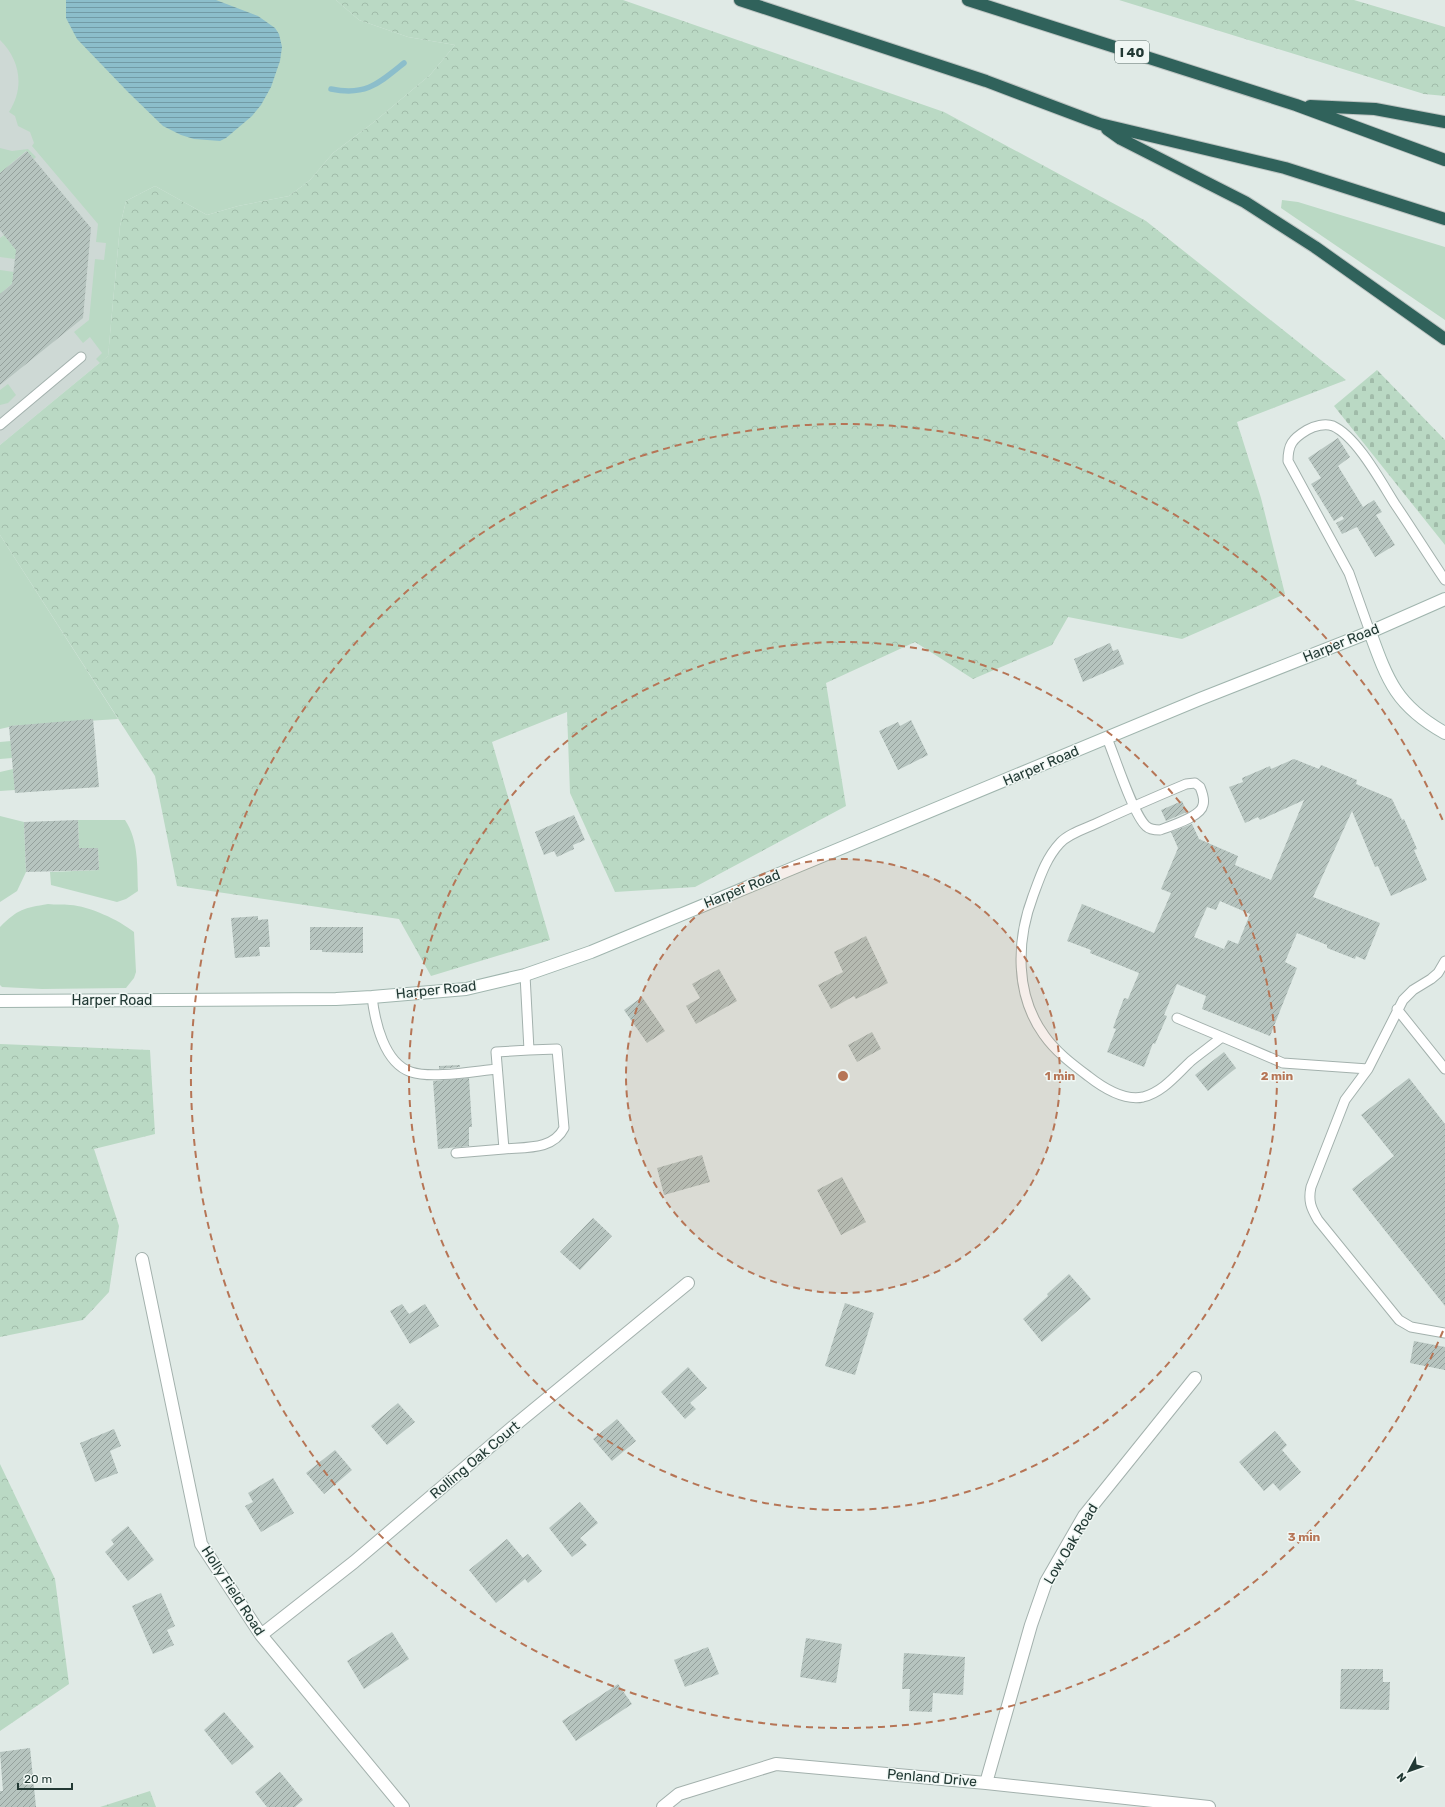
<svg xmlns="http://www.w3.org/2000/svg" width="1445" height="1807" viewBox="0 0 1445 1807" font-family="Rubik,sans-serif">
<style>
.built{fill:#ced9d5}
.green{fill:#bad9c4}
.forest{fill:url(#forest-crowns)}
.cemetery{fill:url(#cemetery-stones)}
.water{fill:url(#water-rules)}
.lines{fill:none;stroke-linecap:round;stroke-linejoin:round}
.stream{stroke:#8cbecb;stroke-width:5.5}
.building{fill:url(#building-hatch);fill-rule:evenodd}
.lane-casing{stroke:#a3b1ad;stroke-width:11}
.street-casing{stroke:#a3b1ad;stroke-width:14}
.secondary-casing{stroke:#a0b5ae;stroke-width:14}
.highway-casing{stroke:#bdc4c2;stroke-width:14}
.lane{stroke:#fff;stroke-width:9}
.street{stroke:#fff;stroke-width:12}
.secondary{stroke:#fff;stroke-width:12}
.highway{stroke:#30625b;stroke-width:12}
.ring{fill:none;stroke:#b67556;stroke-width:2;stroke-dasharray:7 5}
.labels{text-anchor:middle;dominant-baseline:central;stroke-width:3;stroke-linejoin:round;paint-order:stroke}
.shield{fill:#f0f7f4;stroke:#60726e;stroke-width:1}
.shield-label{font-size:13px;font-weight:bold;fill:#223934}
.street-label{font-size:14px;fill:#223934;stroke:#f0f7f4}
.centre{fill:#b67556;stroke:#f0f7f4;stroke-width:2}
.ring-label{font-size:12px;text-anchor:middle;font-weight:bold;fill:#b67556;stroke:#f0f7f4;stroke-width:3;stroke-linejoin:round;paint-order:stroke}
</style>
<defs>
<pattern id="forest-crowns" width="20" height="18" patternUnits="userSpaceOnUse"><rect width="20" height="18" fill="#bad9c4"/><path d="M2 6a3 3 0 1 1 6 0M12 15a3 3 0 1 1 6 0" fill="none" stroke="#a0bba9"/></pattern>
<pattern id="cemetery-stones" width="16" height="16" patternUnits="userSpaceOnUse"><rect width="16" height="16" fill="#bad9c4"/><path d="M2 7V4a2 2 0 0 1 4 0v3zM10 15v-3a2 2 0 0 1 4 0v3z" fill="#a0bba9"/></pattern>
<pattern id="water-rules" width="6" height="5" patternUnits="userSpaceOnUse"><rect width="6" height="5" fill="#8cbecb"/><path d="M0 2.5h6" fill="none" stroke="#729ba6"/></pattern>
<pattern id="building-hatch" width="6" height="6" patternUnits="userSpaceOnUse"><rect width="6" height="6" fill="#b6c4bf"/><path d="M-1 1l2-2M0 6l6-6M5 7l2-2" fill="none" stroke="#94a09c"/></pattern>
</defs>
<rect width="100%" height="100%" fill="#e0eae6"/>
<path class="built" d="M0,33l117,206 -9,117 -108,89z"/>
<path class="green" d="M0,0h336l23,20 49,17 47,8 -25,30 -56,47 -41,31 -23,27 -21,16 -51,10 -31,9 -52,-29 -29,15 -6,25 -12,130 -8,7 -4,-4 6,-6 -12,-16 -7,6 -9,-11 15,-12 6,-61 9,1 2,-17 -10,-1 2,-18 -66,-78 2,-3 -4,-11 -12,-6 -3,-10 -6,-4c16,-25 11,-52 -9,-72z
M0,148l12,3 16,-2 8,8 -2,2 -8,-8 -26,22z
M1282,200l16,2 147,45v73l-164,-112z
M4,235l13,16 -2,8 -15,-2v-19z
M0,270l14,2v10l-14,12z
M8,384l8,11 -8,8 -8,2v-15z
M0,535l118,184 -108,7 -1,1 -9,2z
M11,741l1,17 -12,1v-17z
M13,769l2,21 -15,1v-19z
M0,816l24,6 2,50 -9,19 -17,11z
M78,820h47c14,21 12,47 13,71l-12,8 -9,3 -66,-17 -1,-13 49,-2 -1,-22h-19z
M48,904c7,1 15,0 22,1 19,1 49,15 64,27l2,40 -2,6 -8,10 -84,1 -40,-2 -2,-2v-58c18,-18 24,-19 48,-23z"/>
<path class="forest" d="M336,0h287l321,112 202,109 200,159 -109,42 24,76 24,96 -103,45 -114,-22 -16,28 -79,34 -58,-37 -89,41 20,123 -151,81 -80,5 -45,-99 -3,-81 -75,30 58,198 -119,36 -32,-57 -222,-33 -22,-110 -155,-241v-90l108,-89 12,-130 6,-25 29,-15 52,29 31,-9 51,-10 21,-16 23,-27 41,-31 56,-47 25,-30 -47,-8 -49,-17z
M1119,0h235l91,27v69l-21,-2z
M0,1044l150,6 5,84 -61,15 25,77 -10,66 -26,28 -83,17z
M0,1464l55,115 14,105 -69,47z
M150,1791l6,16h-56z"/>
<path class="cemetery" d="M1377,370l68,70v105l-111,-139z"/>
<path class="water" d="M66,0h150l42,16 17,12 4,6 3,13 -2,14 -9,26 -10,18 -9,11 -26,22 -6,3 -26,-2 -13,-4 -18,-9 -35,-34 -51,-53 -11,-21z"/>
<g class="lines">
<path class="stream" d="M331,89c35,7 47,-5 73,-26"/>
</g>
<path class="building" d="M27,151l64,77 -8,90 -83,67v-91l12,-10 4,-34 -16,-20v-57z
M1338,438l12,19 -12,9 25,41 11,-7 8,12 -6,3 19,30 -20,12 -18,-30 -15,7 -6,-11 8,-4 -2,-3 -8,5 -23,-37 10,-6 -13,-20z
M1110,643l3,8 5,-2 6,15 -41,18 -9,-23z
M93,719l6,68 -84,6 -6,-67z
M911,720l17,35 -30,15 -19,-39 19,-9 2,4z
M1294,759l25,10 2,-4 36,15 -1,4 36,15 10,21 2,-1 13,30 -3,1 13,30 -36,16 -13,-30 -3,1 -23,-56 -39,86 67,26 -15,37 -9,-4 -1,3 -28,-11v-3l-30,-12 -12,29 12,6 -27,68 -68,-27 4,-13 -29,-12 -13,31 3,1 -12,28 -2,-1 -9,24 -37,-15 9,-23 -3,-1 11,-30 4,1 11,-26 -49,-20 1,-3 -24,-9 15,-37 72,29 17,-40 -10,-4 17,-41 -7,-16 21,-8 7,15 39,17 -3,9 36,15 33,-80 -44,20 -2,-3 -13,6 -16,-36 14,-5 -1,-4 28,-12 1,3zM1220,901l30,13 -12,30 -10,-4 -4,9 -30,-12 13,-30 9,3z
M1182,801l5,11 -21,9 -5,-11z
M574,815l11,25 -12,5 1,4 -17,8 -3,-6 -10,4 -9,-23z
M78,820l1,28h19l1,22 -73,2 -2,-50z
M258,916v4l10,-1 2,28h-11l1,9 -25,2 -4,-40z
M310,927h53v26l-41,-1v-2h-12z
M866,936l22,47 -32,16 -2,-3 -23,13 -13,-24 25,-13 -9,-20z
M719,969l18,32 -41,23 -10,-18 14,-8 -8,-14z
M642,997l23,34 -18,12 -23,-33z
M872,1032l9,17 -24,13 -9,-17z
M1224,1052l12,16 -28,23 -13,-16z
M460,1065v2l-21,2v-3z
M469,1078l3,49h-3v19l-31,3 -5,-68z
M1409,1078l36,46v182l-93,-117 42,-33 -33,-41z
M702,1155l8,27 -46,13 -7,-27z
M842,1177l24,45 -25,13 -24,-45z
M593,1218l19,18 -32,34 -20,-18z
M1069,1274l22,25 -49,43 -19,-23 25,-23 -1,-2z
M845,1303l29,10 -19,62 -30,-9z
M402,1304l7,10 16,-10 14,22 -29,18 -20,-33z
M1414,1341l31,6v23l-35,-7z
M688,1367l19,21 -17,15 6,6 -11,10 -24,-27z
M398,1403l17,19 -28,23 -16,-19z
M617,1419l19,22 -24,20 -19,-22z
M114,1429l7,17 -11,5 8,22 -23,9 -15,-39z
M1275,1431l12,14 -5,5 19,22 -21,19 -7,-8 -9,8 -25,-29z
M335,1450l17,20 -28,24 -18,-21z
M273,1478l21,35 -33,19 -16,-26 8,-4 -5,-9z
M580,1502l18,21 -18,15 7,7 -15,12 -23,-29z
M128,1526l26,34 -26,21 -23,-29 9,-8 -3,-4z
M507,1539l16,19 5,-4 14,17 -14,12 -3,-4 -29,24 -27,-33z
M161,1593l14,33 -8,4 7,15 -21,9 -21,-48z
M392,1632l17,27 -45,30 -17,-28z
M806,1638l36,6 -6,39 -36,-6z
M708,1647l11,27 -34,13 -11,-27z
M904,1653l61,4 -2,38 -30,-2 -1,19 -23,-1 1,-22h-8z
M1341,1669h42v13h7l-1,28 -49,-1z
M618,1684l14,20 -56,37 -14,-20z
M224,1712l30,35 -22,18 -28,-35z
M30,1748l6,59h-36v-16h3l-3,-39z
M280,1772l23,28 -8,7h-28l-12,-15z"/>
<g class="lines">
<defs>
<path id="lane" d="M0,425l81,-68
M1370,632l-21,-59 -61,-112c0,-16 4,-22 19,-31 7,-4 18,-7 26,-4 24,11 48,56 62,78 17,25 33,51 50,76
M1107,738c8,19 26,76 39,88 3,3 9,4 14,4 10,-4 41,-13 43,-25 2,-6 -1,-13 -3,-18l-5,-4 -9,1c-31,13 -61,26 -91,40 -11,5 -27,10 -35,19 -14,15 -20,34 -27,53 -17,45 -18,99 11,139 11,16 28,29 44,41 14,11 36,25 55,21 20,-5 33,-22 48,-36 10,-8 21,-16 31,-24l61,26 85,6 35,-69 10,-10 18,-11 7,-6 7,-12
M525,975l4,75 28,-1 7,79c-11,22 -38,19 -60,21l-8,-97 33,-2
M372,997c3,25 12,66 39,75 21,7 64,-1 86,-3
M1397,1009l48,60
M1177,1018l45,19
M1368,1069l-23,31 -34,87c-3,14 0,21 7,33l81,100 12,7 34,6
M456,1153l48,-4"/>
<path id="street" d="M142,1259l59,285 60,91 142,172
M261,1635l93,-73 166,-141 168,-138
M986,1783l45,-158 15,-43 38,-66 111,-138
M663,1807l16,-13 97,-30 210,19 223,24"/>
<path id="secondary" d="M1370,632c18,50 27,74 75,101
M0,1001l336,-2 36,-2 94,-8 59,-14 66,-23 609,-253 170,-67 75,-33"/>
<path id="highway" d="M740,0l246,81 114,43 185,44 160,51
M968,0l328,105 149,55
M1310,106l65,3 70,13
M1107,129l14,10 124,63 70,45 130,92"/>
</defs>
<use href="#lane" class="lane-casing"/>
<use href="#street" class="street-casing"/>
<use href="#secondary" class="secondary-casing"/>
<use href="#highway" class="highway-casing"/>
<use href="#lane" class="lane"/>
<use href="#street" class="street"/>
<use href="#secondary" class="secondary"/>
<use href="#highway" class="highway"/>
</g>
<circle cx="843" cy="1076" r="217" fill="#b67556" fill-opacity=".12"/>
<g class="ring">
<circle cx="843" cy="1076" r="217"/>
<circle cx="843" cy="1076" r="434"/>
<path d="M1443 1331A652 652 0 1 1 1443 821"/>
</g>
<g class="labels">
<rect class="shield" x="1115" y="41" width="34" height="22" rx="3"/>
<g class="shield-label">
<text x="1132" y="52">I 40</text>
</g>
<g class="street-label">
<text transform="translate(1341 643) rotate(-22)">Harper Road</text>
<text transform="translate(1041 766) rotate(-23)">Harper Road</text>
<text transform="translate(742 889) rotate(-22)">Harper Road</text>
<text transform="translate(436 990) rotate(-6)">Harper Road</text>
<text x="112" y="1000">Harper Road</text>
<text transform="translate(475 1460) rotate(-40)">Rolling Oak Court</text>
<text transform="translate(1071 1544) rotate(-59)">Low Oak Road</text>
<text transform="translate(233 1591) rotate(57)">Holly Field Road</text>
<text transform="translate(932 1778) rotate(5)">Penland Drive</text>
</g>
</g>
<circle cx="843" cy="1076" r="6" class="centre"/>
<g class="ring-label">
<text x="1060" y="1080">1 min</text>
<text x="1277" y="1080">2 min</text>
<text x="1304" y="1541">3 min</text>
</g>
<g transform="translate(1409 1771) rotate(229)" stroke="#f0f7f4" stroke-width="3" paint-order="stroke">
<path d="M0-3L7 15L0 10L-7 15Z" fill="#223934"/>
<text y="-6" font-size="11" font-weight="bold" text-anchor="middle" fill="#223934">N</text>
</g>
<path d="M18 1783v6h54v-6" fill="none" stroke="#223934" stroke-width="2"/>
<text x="24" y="1783" font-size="12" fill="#223934" stroke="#f0f7f4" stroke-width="3" paint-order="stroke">20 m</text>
</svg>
